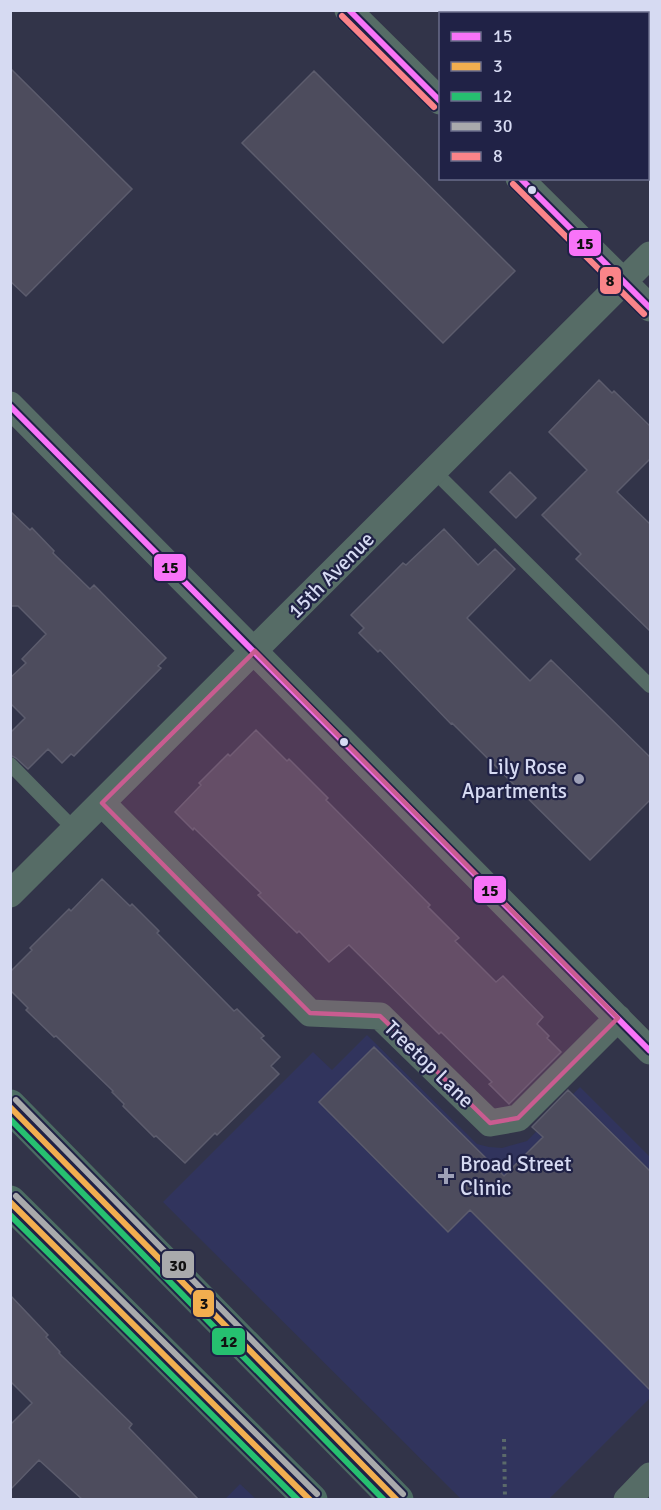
<svg xmlns="http://www.w3.org/2000/svg" width="661" height="1510" viewBox="0 0 661 1510" font-family="Signika,sans-serif">
<style>
.built{fill:#31345d}
.building{fill:#4d4c5d;stroke:#5c5c6d;stroke-width:1.5}
.lines{fill:none;stroke-linecap:round;stroke-linejoin:round}
.path{stroke:#5b6a6a;stroke-width:4;stroke-dasharray:3 4.5;stroke-linecap:butt}
.lane{stroke:#566c66;stroke-width:14}
.street{stroke:#566c66;stroke-width:27}
.secondary{stroke:#4c6c63;stroke-width:33}
.bus-1-casing{stroke:#202246;stroke-width:10}
.bus-2-casing{stroke:#202246;stroke-width:10}
.bus-3-casing{stroke:#202246;stroke-width:10}
.bus-4-casing{stroke:#202246;stroke-width:10}
.bus-5-casing{stroke:#202246;stroke-width:10}
.bus-1{stroke:#f873f8;stroke-width:6}
.bus-2{stroke:#f2ae4f;stroke-width:6}
.bus-3{stroke:#26c070;stroke-width:6}
.bus-4{stroke:#a9aaac;stroke-width:6}
.bus-5{stroke:#fa8489;stroke-width:6}
.marked{fill:#c95c90;fill-opacity:0.2;stroke:#c95c90;stroke-width:4.5;stroke-linejoin:round}
.bus-dot{fill:#d6daf2;stroke:#202246;stroke-width:2}
.poi-dot{fill:#9da0b7;stroke:#202246;stroke-width:2}
.labels{text-anchor:middle;dominant-baseline:central;stroke-width:4.5;stroke-linejoin:round;paint-order:stroke}
.street-label{font-size:21px;fill:#d6daf2;stroke:#202246}
.poi-label{font-size:21px;fill:#d6daf2;stroke:#202246;text-anchor:end}
.line-badge{stroke:#202246;stroke-width:2}
.pale-badge-label{font-size:16px;text-anchor:middle;font-weight:bold;fill:#111}
</style>
<rect width="100%" height="100%" fill="#323449"/>
<path class="built" d="M367,1035l110,109 12,3 13,1 25,-7 53,-54 70,70v241l-101,101h-88l-298,-297 150,-150 19,18z
M240,1484l16,15h-31z"/>
<path class="building" d="M10,68l122,121 -106,107 -16,-15z
M314,71l201,200 -72,72 -201,-200z
M599,380l13,13 2,-2 37,36v31l-34,34 34,33v107l-75,-73 5,-5 -39,-39 45,-45 -38,-38z
M510,472l26,26 -20,20 -26,-26z
M10,511l20,19 2,-2 22,23 -1,2 37,36 4,-4 72,73 -8,8 3,2 -87,88 -3,-2 -9,9 -14,-14 -20,20 -12,-11 -6,-3v-22l15,-15 -15,-15v-25l16,-15 -4,-4 24,-25 -28,-28h-8z
M444,529l34,36 17,-16 20,20 -48,49 63,63 21,-21 100,98v41l-61,61 -138,-137 -1,1 -71,-74 -2,2 -19,-19 5,-5 -13,-13 52,-52 3,2z
M256,730l31,31 2,-2 39,39 -2,2 104,105 -2,2 31,31 -4,3 41,41 7,-6 40,41 -6,7 12,12 -2,2 14,14 -52,52 -20,-20 3,-2 -51,-50 -2,2 -90,-89 -20,17 -30,-31 -2,2 -39,-38 3,-2 -67,-65 -1,2 -18,-18 26,-27 -2,-2 29,-29 2,2z
M102,879l28,27 2,-2 27,27 -2,2 77,78 3,-2 27,27 -3,2 19,19 -9,9 8,8 -62,61 -2,-2 -30,30 -29,-27 -2,1 -31,-31 1,-2 -12,-12 1,-1 -57,-55 -2,1 -28,-27 2,-2 -18,-18v-18l22,-22 -2,-2 39,-39 2,2z
M374,1047l130,129 39,-39 -11,-10 36,-37 83,82v219l-181,-181 -22,22 -129,-130z
M10,1295l38,40 -2,2 14,15 -1,1 73,71 -3,4 70,72h-116l-44,-40 -29,30v-65l22,-22 -22,-22z"/>
<g class="lines">
<path class="path" d="M504,1439l1,61"/>
<path class="lane" d="M434,471l216,215
M10,764l65,66"/>
<path class="street" d="M348,10l92,91
M519,178l131,130
M10,405l640,646
M102,803l208,210 70,3 110,107 28,-5 100,-100
M10,894l640,-639
M627,1500l23,-24"/>
<path class="secondary" d="M10,1106l387,394
M10,1202l301,298"/>
<defs>
<path id="bus-1" d="M349,10l91,91
M520,178l130,130
M10,406l640,645"/>
<path id="bus-2" d="M10,1107l387,393
M10,1202l300,298"/>
<path id="bus-3" d="M10,1119l374,381
M10,1215l288,285"/>
<path id="bus-4" d="M16,1100l387,394
M16,1196l301,298"/>
<path id="bus-5" d="M342,16l92,91
M513,184l131,130"/>
</defs>
<use href="#bus-1" class="bus-1-casing"/>
<use href="#bus-2" class="bus-2-casing"/>
<use href="#bus-3" class="bus-3-casing"/>
<use href="#bus-4" class="bus-4-casing"/>
<use href="#bus-5" class="bus-5-casing"/>
<use href="#bus-1" class="bus-1"/>
<use href="#bus-2" class="bus-2"/>
<use href="#bus-3" class="bus-3"/>
<use href="#bus-4" class="bus-4"/>
<use href="#bus-5" class="bus-5"/>
</g>
<path class="marked" d="M255,651l363,367 -100,100 -28,5 -110,-107 -70,-3 -208,-210z"/>
<g class="bus-dot">
<circle cx="532" cy="190" r="5"/>
<circle cx="344" cy="742" r="5"/>
</g>
<g class="poi-dot">
<circle cx="579" cy="779" r="6"/>
<path d="M443 1167h6v6h6v6h-6v6h-6v-6h-6v-6h6z"/>
</g>
<g class="labels">
<g class="street-label">
<text transform="translate(331 575) rotate(-45)">15th Avenue</text>
<text transform="translate(429 1064) rotate(44)">Treetop Lane</text>
</g>
<g class="poi-label">
<text x="567" y="767">Lily Rose<tspan x="567" dy="24">Apartments</tspan></text>
<text x="460" y="1164" text-anchor="start">Broad Street<tspan x="460" dy="24">Clinic</tspan></text>
</g>
</g>
<g class="line-badge">
<rect x="568" y="229" width="34" height="28" rx="6" fill="#f873f8"/>
<rect x="599" y="266" width="23" height="29" rx="6" fill="#fa8489"/>
<rect x="153" y="553" width="34" height="29" rx="6" fill="#f873f8"/>
<rect x="473" y="875" width="34" height="29" rx="6" fill="#f873f8"/>
<rect x="161" y="1250" width="34" height="29" rx="6" fill="#a9aaac"/>
<rect x="192" y="1289" width="23" height="29" rx="6" fill="#f2ae4f"/>
<rect x="211" y="1327" width="35" height="29" rx="6" fill="#26c070"/>
</g>
<g class="pale-badge-label">
<text x="585" y="249">15</text>
<text x="610" y="286">8</text>
<text x="170" y="573">15</text>
<text x="490" y="896">15</text>
<text x="178" y="1271">30</text>
<text x="204" y="1309">3</text>
<text x="229" y="1347">12</text>
</g>
<rect width="661" height="1510" fill="none" stroke="#d6daf2" stroke-width="24"/>
<rect x="439" y="12" width="210" height="168" fill="#202246" stroke="#696c8b" stroke-width="1.5"/>
<rect x="451" y="32" width="30" height="9" fill="#f873f8" stroke="#696c8b" stroke-width="1.5"/>
<text x="493" y="42" font-size="18" fill="#d6daf2">15</text>
<rect x="451" y="62" width="30" height="9" fill="#f2ae4f" stroke="#696c8b" stroke-width="1.5"/>
<text x="493" y="72" font-size="18" fill="#d6daf2">3</text>
<rect x="451" y="92" width="30" height="9" fill="#26c070" stroke="#696c8b" stroke-width="1.5"/>
<text x="493" y="102" font-size="18" fill="#d6daf2">12</text>
<rect x="451" y="122" width="30" height="9" fill="#a9aaac" stroke="#696c8b" stroke-width="1.5"/>
<text x="493" y="132" font-size="18" fill="#d6daf2">30</text>
<rect x="451" y="152" width="30" height="9" fill="#fa8489" stroke="#696c8b" stroke-width="1.5"/>
<text x="493" y="162" font-size="18" fill="#d6daf2">8</text>
</svg>
